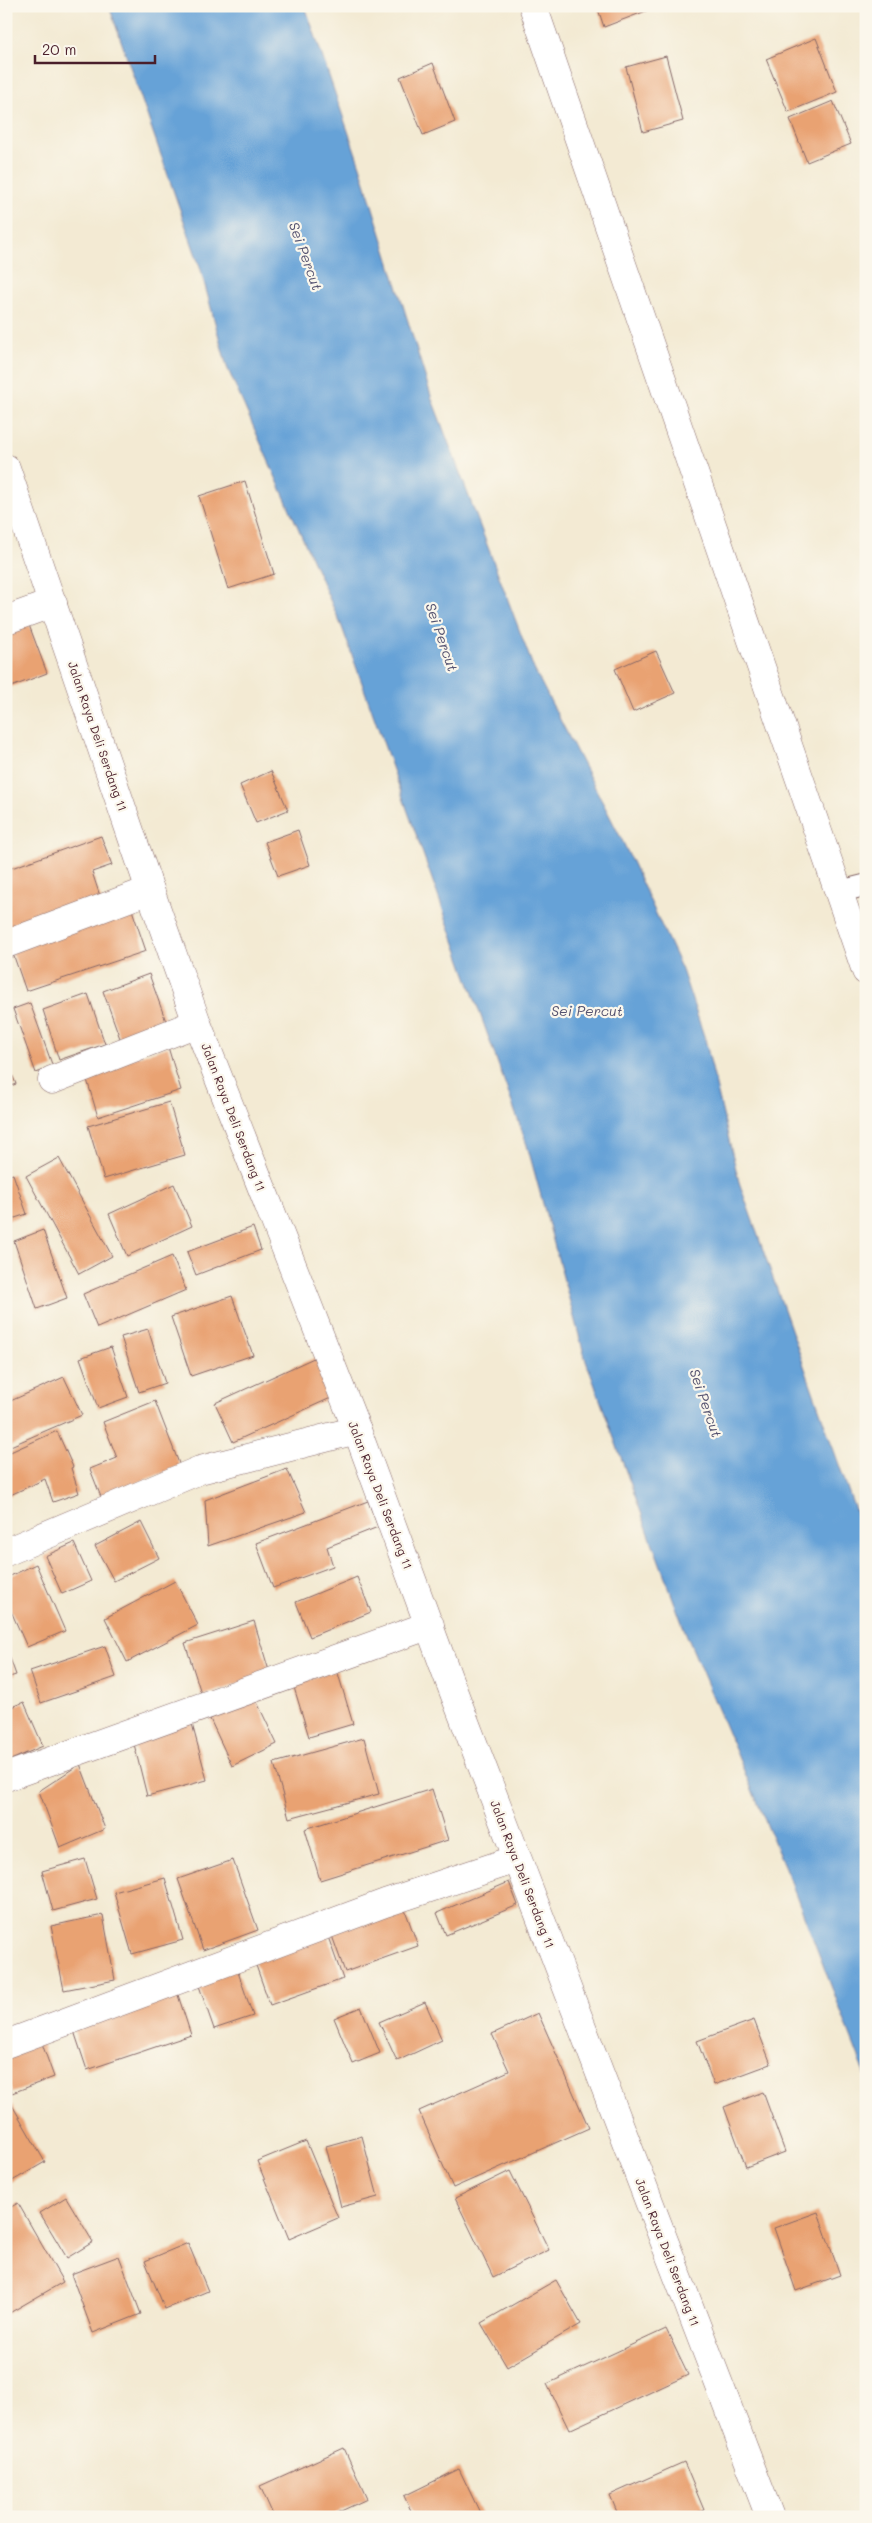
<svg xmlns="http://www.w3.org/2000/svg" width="872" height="2523" viewBox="0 0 872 2523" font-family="Mali,sans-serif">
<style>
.water{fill:#66a2d7;stroke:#586081}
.building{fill:#e9a272}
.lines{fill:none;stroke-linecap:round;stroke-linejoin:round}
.lane-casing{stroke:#856666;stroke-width:23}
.street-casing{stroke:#856666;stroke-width:29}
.secondary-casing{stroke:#856666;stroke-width:29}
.lane{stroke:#fff;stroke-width:21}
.street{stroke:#fff;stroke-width:28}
.secondary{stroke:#fff;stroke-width:28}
.labels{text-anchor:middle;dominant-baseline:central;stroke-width:4.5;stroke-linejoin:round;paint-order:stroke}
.street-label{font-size:12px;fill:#4a1f2b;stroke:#fbf7ec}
.water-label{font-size:14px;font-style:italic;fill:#555370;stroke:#fbf7ec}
</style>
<rect width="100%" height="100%" fill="#fbf7ec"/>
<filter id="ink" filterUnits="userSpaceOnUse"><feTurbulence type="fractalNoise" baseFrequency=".02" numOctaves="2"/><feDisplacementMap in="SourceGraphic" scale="10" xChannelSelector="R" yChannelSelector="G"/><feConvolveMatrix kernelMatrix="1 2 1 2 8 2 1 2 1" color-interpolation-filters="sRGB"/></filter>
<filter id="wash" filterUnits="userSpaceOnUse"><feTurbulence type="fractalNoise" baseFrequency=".0096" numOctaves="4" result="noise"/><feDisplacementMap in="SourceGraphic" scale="20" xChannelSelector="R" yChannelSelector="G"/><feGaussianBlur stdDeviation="1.12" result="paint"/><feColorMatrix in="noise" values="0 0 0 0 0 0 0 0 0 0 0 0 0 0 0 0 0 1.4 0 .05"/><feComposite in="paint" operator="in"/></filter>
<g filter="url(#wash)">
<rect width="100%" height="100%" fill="#f3ead3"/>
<path class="water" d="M109,6h196l55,160 72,233 102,270 89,173 59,128 23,69 34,143 127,359v535l-75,-194 -106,-251 -50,-135 -49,-135 -59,-216 -185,-518 -115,-260 -27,-100z"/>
<g id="blocks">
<path class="building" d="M597,6h62l-55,21z
M816,38l21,54 -49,20 -22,-53z
M666,56l17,65 -40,11 -17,-65z
M433,63l22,59 -32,13 -23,-58z
M833,101l18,43 -44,18 -17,-43z
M245,481l29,93 -46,15 -29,-93z
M26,617l21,56 -41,16v-65z
M656,651l19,42 -42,19 -18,-43z
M271,771l17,39 -32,13 -16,-38z
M298,830l12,35 -32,11 -13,-34z
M101,836l11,29 -20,7 11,33 -97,25v-60z
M130,904l16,47 -120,40 -16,-46z
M149,974l19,53 -46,17 -19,-53z
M88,994l17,50 -46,16 -16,-50z
M30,1003l23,64 -17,6 -23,-64z
M168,1047l13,43 -83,27 -13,-44z
M6,1060l10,24 -10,4z
M169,1102l16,53 -81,24 -16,-53z
M59,1158l53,98 -33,18 -53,-98z
M13,1174l14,40 -21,7v-45z
M174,1184l18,42 -65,30 -18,-42z
M253,1227l8,23 -65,25 -9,-23z
M43,1230l24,68 -30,11 -23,-68z
M172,1256l14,34 -89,38 -14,-34z
M232,1296l21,59 -62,21 -20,-59z
M148,1329l17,54 -26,9 -18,-55z
M111,1347l17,50 -30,11 -18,-50z
M316,1357l17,40 -100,45 -18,-39z
M64,1377l18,38 -76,33v-45z
M155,1401l25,65 -79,31 -11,-28 27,-11 -14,-36z
M57,1431l16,36 -2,1 8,25 -26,9 -8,-23 -39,18v-43z
M287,1469l19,43 -98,34 -3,-46z
M368,1501l10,26 -51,20 6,19 -60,22 -17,-45z
M141,1522l18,36 -45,23 -19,-35z
M74,1543l17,38 -29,13 -17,-38z
M36,1564l29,67 -38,16 -21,-47v-22z
M357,1577l14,35 -61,25 -14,-35z
M175,1581l23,44 -71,37 -22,-44z
M254,1621l16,53 -68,22 -17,-53z
M105,1646l11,31 -75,26 -11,-32z
M6,1647l10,28 -10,3z
M337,1670l16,54 -44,13 -16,-53z
M255,1698l22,46 -45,22 -22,-47z
M24,1702l19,44 -37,16v-53z
M191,1720l16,60 -60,16 -15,-60z
M364,1738l15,56 -90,24 -15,-55z
M80,1764l25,65 -45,19 -21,-57z
M432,1789l16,51 -128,40 -15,-51z
M85,1859l12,40 -44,12 -11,-40z
M233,1860l25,70 -55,20 -25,-71z
M165,1878l18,62 -51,14 -18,-62z
M509,1882l9,23 -72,30 -9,-22z
M404,1907l14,39 -73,26 -14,-39z
M103,1915l12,65 -51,10 -13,-64z
M326,1931l17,48 -73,26 -17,-48z
M237,1969l16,47 -39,13 -16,-46z
M177,1992l14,43 -104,35 -14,-42z
M425,2002l17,38 -45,21 -18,-39z
M361,2007l19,46 -27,11 -19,-46z
M538,2013l51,115 -136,60 -34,-77 90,-40 -17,-37z
M754,2020l17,44 -57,21 -17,-44z
M40,2038l14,39 -42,16 -6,-16v-27z
M763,2092l22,60 -39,15 -22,-60z
M12,2105l33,57 -38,22 -1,-76z
M362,2136l16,61 -37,10 -15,-61z
M306,2141l32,77 -49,21 -32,-78z
M510,2171l39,79 -56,27 -38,-79z
M66,2197l27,45 -26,16 -27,-45z
M18,2203l45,79 -57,33v-105z
M818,2212l22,63 -44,16 -22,-63z
M188,2243l20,48 -43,18 -20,-48z
M119,2256l22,58 -48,19 -22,-59z
M556,2280l25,44 -74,43 -26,-44z
M666,2329l22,46 -119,55 -22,-46z
M344,2448l23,51 -39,18h-54l-14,-31z
M684,2462l20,48 -17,7h-68l-9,-22z
M459,2469l23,48h-68l-10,-21z"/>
</g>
</g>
<g filter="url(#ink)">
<use href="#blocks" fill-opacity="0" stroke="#856666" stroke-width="1"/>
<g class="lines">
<defs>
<path id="lane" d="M838,892l28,-7"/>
<path id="street" d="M533,6l333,965
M6,620l47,-17
M6,944l144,-54
M52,1080l145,-57
M6,1552l194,-82 157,-40
M6,1777l424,-152
M6,2044l379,-141 132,-44"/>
<path id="secondary" d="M6,468l144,422 47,133 160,407 92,250 321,837"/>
</defs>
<use href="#lane" class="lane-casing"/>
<use href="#street" class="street-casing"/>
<use href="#secondary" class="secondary-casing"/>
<use href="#lane" class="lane"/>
<use href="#street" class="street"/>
<use href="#secondary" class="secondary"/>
</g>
</g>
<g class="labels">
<g class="street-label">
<text transform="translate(98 736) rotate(71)">Jalan Raya Deli Serdang 11</text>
<text transform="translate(234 1117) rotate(69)">Jalan Raya Deli Serdang 11</text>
<text transform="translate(381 1495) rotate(69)">Jalan Raya Deli Serdang 11</text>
<text transform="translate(523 1874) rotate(69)">Jalan Raya Deli Serdang 11</text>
<text transform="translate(668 2252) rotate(69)">Jalan Raya Deli Serdang 11</text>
</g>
<g class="water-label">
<text transform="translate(306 256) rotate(70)">Sei Percut</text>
<text transform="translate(442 637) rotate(71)">Sei Percut</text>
<text x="587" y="1010">Sei Percut</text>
<text transform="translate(706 1403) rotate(71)">Sei Percut</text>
</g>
</g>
<rect width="872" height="2523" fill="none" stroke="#fbf7ec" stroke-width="25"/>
<path d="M35 55v8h120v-8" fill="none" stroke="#4a1f2b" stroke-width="2.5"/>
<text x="42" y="55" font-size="15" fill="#4a1f2b" stroke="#fbf7ec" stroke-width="4" paint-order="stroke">20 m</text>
</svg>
